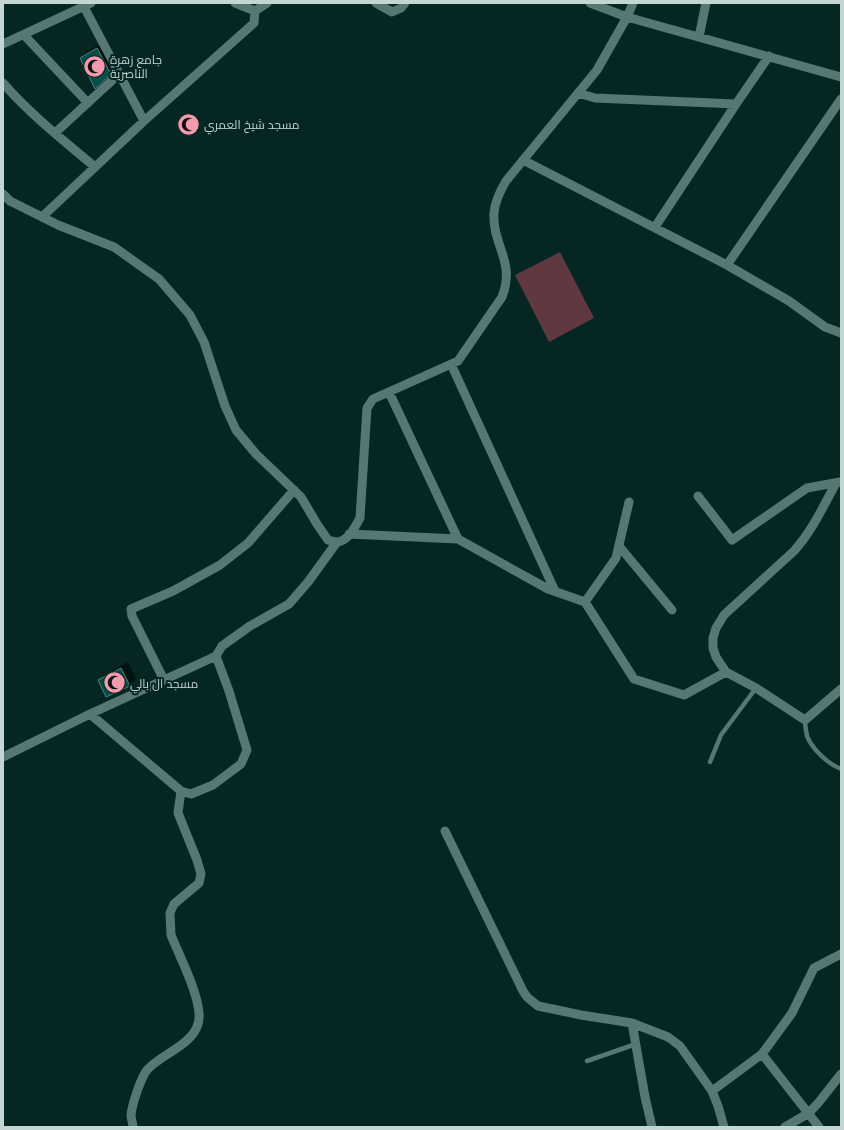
<svg xmlns="http://www.w3.org/2000/svg" width="844" height="1130" viewBox="0 0 844 1130" font-family="'Open Sans',Cairo,sans-serif">
<style>
.green{fill:#5f3840}
.shadow{fill:#0007}
.building{fill:#03504a;stroke:#5b7c77}
.lines{fill:none;stroke-linecap:round;stroke-linejoin:round}
.lane{stroke:#567773;stroke-width:4.5}
.street{stroke:#567773;stroke-width:9}
.labels{text-anchor:middle;dominant-baseline:central;stroke-width:4;stroke-linejoin:round;paint-order:stroke}
.poi-label{font-size:12px;fill:#c4d6d3;stroke:#052623;text-anchor:start}
</style>
<rect width="100%" height="100%" fill="#052623"/>
<path class="green" d="M560,252l34,66 -45,24 -34,-67z"/>
<path class="shadow" d="M105,41l13,25 -7,7 -30,-15 7,-7z
M128,662l8,17 -7,6 -30,-4 7,-7z"/>
<path class="building" d="M97,48l14,26 -16,15 -15,-31z
M121,668l9,18 -24,11 -8,-17z"/>
<g class="lines">
<path class="lane" d="M805,720c0,5 1,11 2,16 5,13 21,28 34,33
M710,762l11,-27 35,-47
M587,1061l49,-17"/>
<path class="street" d="M82,3l62,118
M376,3l16,9 9,-4 4,-5
M590,3l37,14 214,60
M255,11l12,-8
M24,35l64,68
M699,37l7,-34
M3,44l88,-41
M3,83c27,31 60,57 92,84
M578,93l17,5 141,6 33,-48
M55,133l64,-59
M523,160l204,105 62,36 36,26 16,6
M3,194l7,7 48,24 56,22 45,32 31,36 14,27 21,64 11,24 20,24 45,43 16,27 11,16c3,1 7,2 10,2 11,-2 17,-15 22,-24l7,-110 6,-9 85,-38 44,-64c14,-35 -10,-52 -8,-84 1,-12 6,-22 12,-32l91,-111 30,-53 6,-14
M42,217l102,-96 110,-98 1,-12 -20,-8
M655,227l81,-123
M727,265l114,-166
M451,364l104,227
M389,392l69,147
M698,496l34,44 75,-52 33,-6
M349,534l109,5 90,50 37,13 49,77 50,16 42,-23 30,16 49,32 36,-31
M619,546l53,64
M585,602l31,-44 13,-56
M726,672l-10,-15 -3,-9v-10l3,-10 8,-13 70,-64c18,-20 29,-44 42,-68
M164,680l-32,-64 -1,-7 42,-18 47,-26 28,-22 46,-53
M90,714l126,-58
M3,757l87,-43 91,77 10,3 22,-9 28,-21 6,-14 -18,-59 -13,-35 6,-10 28,-20 39,-22 19,-22 29,-40
M445,831l78,160 4,6 11,9 43,9 51,8 36,14 12,9 32,45 6,15 6,21
M632,1023l13,74 7,30
M712,1091l50,-37
M133,1127c0,-4 -2,-8 -2,-12 1,-10 10,-39 17,-46 16,-17 54,-27 51,-56 -2,-23 -19,-56 -28,-78l-1,-22 4,-9 25,-21 2,-9 -4,-14 -19,-47 3,-22
M785,1127l24,-14 10,-11 22,-28
M819,1127l-57,-73 30,-41 22,-45 27,-14"/>
</g>
<defs>
<symbol id="mosque-disc" viewBox="-11 -11 22 22"><circle r="9.5" fill="#f39aac" stroke="#052623"/><path d="M3.5-4.9A6 6 0 1 0 3.5 4.9A5 5 0 1 1 3.5-4.9Z" fill="#111"/></symbol>
</defs>
<g fill-rule="evenodd">
<use href="#mosque-disc" x="82" y="54" width="25" height="25"/>
<use href="#mosque-disc" x="176" y="112" width="25" height="25"/>
<use href="#mosque-disc" x="102" y="670" width="25" height="25"/>
</g>
<g class="labels">
<g class="poi-label">
<text x="110" y="59">جامع زهرة<tspan x="110" dy="14">الناصرية</tspan></text>
<text x="204" y="124">مسجد شيخ العمري</text>
<text x="130" y="683">مسجد ال بالي</text>
</g>
</g>
<rect width="844" height="1130" fill="none" stroke="#c4d6d3" stroke-width="8"/>
</svg>
